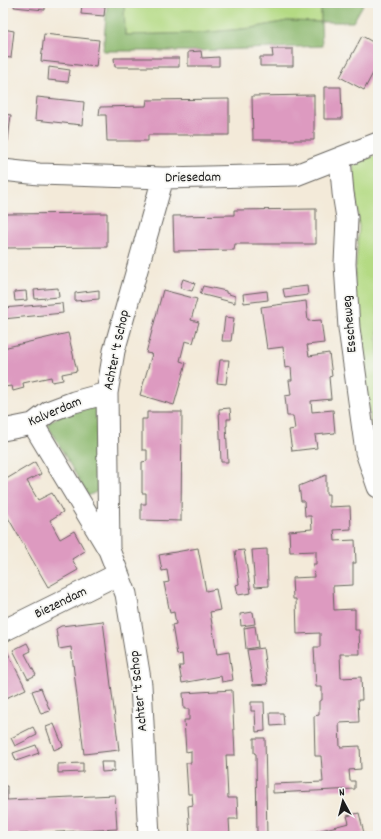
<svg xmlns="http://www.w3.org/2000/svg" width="381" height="839" viewBox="0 0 381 839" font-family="Dekko,sans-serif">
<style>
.green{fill:#b4da83;stroke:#687b50}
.forest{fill:#8fba71;stroke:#566b46}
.building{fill:#dd9ac0}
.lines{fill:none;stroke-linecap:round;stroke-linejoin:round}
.street-casing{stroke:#67645e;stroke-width:23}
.street{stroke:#fff;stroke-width:21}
.labels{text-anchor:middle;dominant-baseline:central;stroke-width:3.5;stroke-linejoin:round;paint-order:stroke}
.street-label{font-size:14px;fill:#1c1c1c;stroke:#f6f6f2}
</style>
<rect width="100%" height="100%" fill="#f6f6f2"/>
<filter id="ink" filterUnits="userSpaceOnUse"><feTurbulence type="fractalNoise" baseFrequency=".025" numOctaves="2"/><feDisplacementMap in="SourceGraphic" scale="8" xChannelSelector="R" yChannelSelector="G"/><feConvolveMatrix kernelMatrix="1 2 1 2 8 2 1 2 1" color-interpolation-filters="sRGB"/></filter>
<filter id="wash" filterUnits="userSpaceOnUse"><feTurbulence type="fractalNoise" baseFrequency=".012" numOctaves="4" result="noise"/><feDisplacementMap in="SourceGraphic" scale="16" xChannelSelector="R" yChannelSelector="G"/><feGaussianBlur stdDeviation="0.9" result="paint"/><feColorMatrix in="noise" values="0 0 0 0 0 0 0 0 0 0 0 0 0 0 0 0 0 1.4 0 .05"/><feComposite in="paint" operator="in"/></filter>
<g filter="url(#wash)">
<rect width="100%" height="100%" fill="#f3ead9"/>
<path class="green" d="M124,3h197v19l-34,-1 -35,7 -51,5 -76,2z
M378,155v278l-5,5 -20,-140 6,-71 -6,-62 9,-5z"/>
<path class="forest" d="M92,3h32l1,32 76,-2 51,-5 35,-7 34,1v-19h43l-11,19h-32l1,24 -128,5h-91l4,-46z
M99,406l-1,85 -10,5 -41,-72 14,-9z"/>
<g id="blocks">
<path class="building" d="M15,3h30v7l-31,-3z
M82,4l23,2 -1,10 -23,-2z
M3,29l11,2 -3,27 -8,-1z
M44,34l55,6 -3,27 -55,-6z
M362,36l16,9v19l-14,26 -24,-13z
M272,49h21v17h-33v-9h13z
M201,51l1,7 17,-1v9h-31v-14z
M114,58h65v9h-64z
M49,67l21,3 -2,12 -20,-2z
M324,87h17l1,32h-18z
M314,95v45h-61l-1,-44z
M37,97l47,5 -2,23 -47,-5z
M229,99v36h-81v6h-41l-1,-26h-7l1,-8 46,-1 1,-6z
M3,114l8,1 -3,26 -5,-1z
M316,209v35h-81l-1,6 -60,1 -1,-35 61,-1v-5z
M107,213v34l-102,1v-34z
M183,279l12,4 -3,8 -12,-3z
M203,286l23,5v2l9,3v7l-35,-9z
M307,286l1,9 -23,3 -2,-9z
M58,288l1,9 -24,2 -1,-9z
M99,290v9l-24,2v-8z
M163,290l34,9 -6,21 8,2 -6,21 -8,-2 -5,20 6,2 -12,42 -34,-10 12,-41 -6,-1z
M26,291l1,9 -12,1 -1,-9z
M267,291l1,9 -24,3 -1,-9z
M306,301l2,20 13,-1 3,23 -17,2 2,11 20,-3 3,23 -3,1 2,22 -20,2 1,11 21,-2 2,23 -20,2 2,13 -25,3 -3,-21 6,-1 -2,-13h-6l-2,-20 6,-1 -2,-15h3l-1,-13 -6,1 -2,-21 -16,2 -6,-42z
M62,303l1,10 -60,6v-11z
M225,317l9,1 -3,23h-9z
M68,333l9,38 -15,3 1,6 -11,2 -1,-5 -28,6 1,5 -11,3 -1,-5 -9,1v-39z
M220,360h9l-3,24 -9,-1z
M230,408l1,11h-4v7h-1l2,36h-7l-2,-53z
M147,412h35l-1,109 -40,-1v-16h5v-11h-4v-31l5,-1v-11h-5v-31h5z
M35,462l6,12 -14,7 11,19 14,-7 11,19 -13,8 5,10 5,9 14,-8 11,20 -13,8 6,11 -30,17 -45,-78v-28z
M326,475v19h3v13l21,-1 1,23 -17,1 1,11 20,-1 1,23h-3v22l-20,1 1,24 21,-1v21h4l1,24h-20l1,24 20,-1 1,23h-4l1,22 -20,1 1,24 20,-1 1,23 -12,1 1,11h5v8l-82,4v-9l50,-2 -2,-26h-6l-1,-40 5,-1v-14l3,-1v-13h-6l-2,-40h6v-14l-23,1 -1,-35h-3l-1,-21 22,-1 -1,-13h3v-13l-26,1 -1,-21 23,-2 -1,-13h-6l-1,-15h-3l-2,-15z
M198,548l8,43 10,-2 4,21 -10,2 7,42 12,-2 4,28 -11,2 -1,-6 -39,7 -3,-17h4l-1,-12 -5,1 -5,-30 4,-1 -2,-12 -4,1 -6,-30 5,-1 -2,-12 -5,1 -3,-16z
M267,549l1,37 -13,1 -3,-37z
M244,550l7,43 -13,2 -2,-10 3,-1 -4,-33z
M253,612l2,12 -14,2 -1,-12z
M103,621l16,129 -35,4 -13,-107 -12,2 -3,-20 5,-3z
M255,626l3,21 -12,2 -2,-21z
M27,643l4,8 -6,3 11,21 -8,4 -15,-29z
M5,647l21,42 -20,9 -3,-6v-44z
M263,648l5,36 -15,1 -6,-35z
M41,688l9,23 -9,3 -9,-23z
M232,690l3,65h-9l2,43h9l1,21h-9l1,17h-40l-2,-30 5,-1 -1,-11h-4l-2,-31h5v-12l-5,1 -2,-32h5v-11h-5l-1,-16z
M251,702h13l1,29 -9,1 -1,-21h-4z
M270,713h13l1,12 -13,1z
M54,724l9,22 -9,4 -8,-23z
M33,727l4,8 -22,11 -4,-8z
M254,738h11l2,98h-10l-1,-82 -2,-1z
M36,745l3,8 -23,8 -3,-8z
M101,762h13v9l-12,1z
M83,763v9l-25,1v-9z
M3,786h4v14l108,-5 2,34 -114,6z
M359,813l5,20 -10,3h-57l52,-13 -2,-7z"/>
</g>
</g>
<g filter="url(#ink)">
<use href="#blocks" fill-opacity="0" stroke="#67645e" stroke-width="1"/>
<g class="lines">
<defs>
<path id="street" d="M340,159l3,34 4,25 -2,46 4,64 17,124 12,35
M3,170l36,4 124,4 133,-3 82,-32
M33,424l76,126
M3,430l30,-6 17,-13 24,-9 33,-9
M3,631l115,-57
M149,836l-8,-151 -15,-91 -17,-44 -2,-157 7,-42 49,-173"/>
</defs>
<use href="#street" class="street-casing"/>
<use href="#street" class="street"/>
</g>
</g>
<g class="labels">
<g class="street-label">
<text transform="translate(193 178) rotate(-1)">Driesedam</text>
<text transform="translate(350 324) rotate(-95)">Esscheweg</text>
<text transform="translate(117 350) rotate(-78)">Achter 't Schop</text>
<text transform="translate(55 412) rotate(-23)">Kalverdam</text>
<text transform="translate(61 603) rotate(-26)">Biezendam</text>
<text transform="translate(139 691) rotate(-96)">Achter 't Schop</text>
</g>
</g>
<rect width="381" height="839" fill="none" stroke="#f6f6f2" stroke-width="16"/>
<g transform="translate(343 801) rotate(353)" stroke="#f6f6f2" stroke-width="3" paint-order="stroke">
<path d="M0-3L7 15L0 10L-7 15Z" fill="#1c1c1c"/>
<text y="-6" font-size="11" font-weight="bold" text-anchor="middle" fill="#1c1c1c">N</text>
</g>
</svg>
